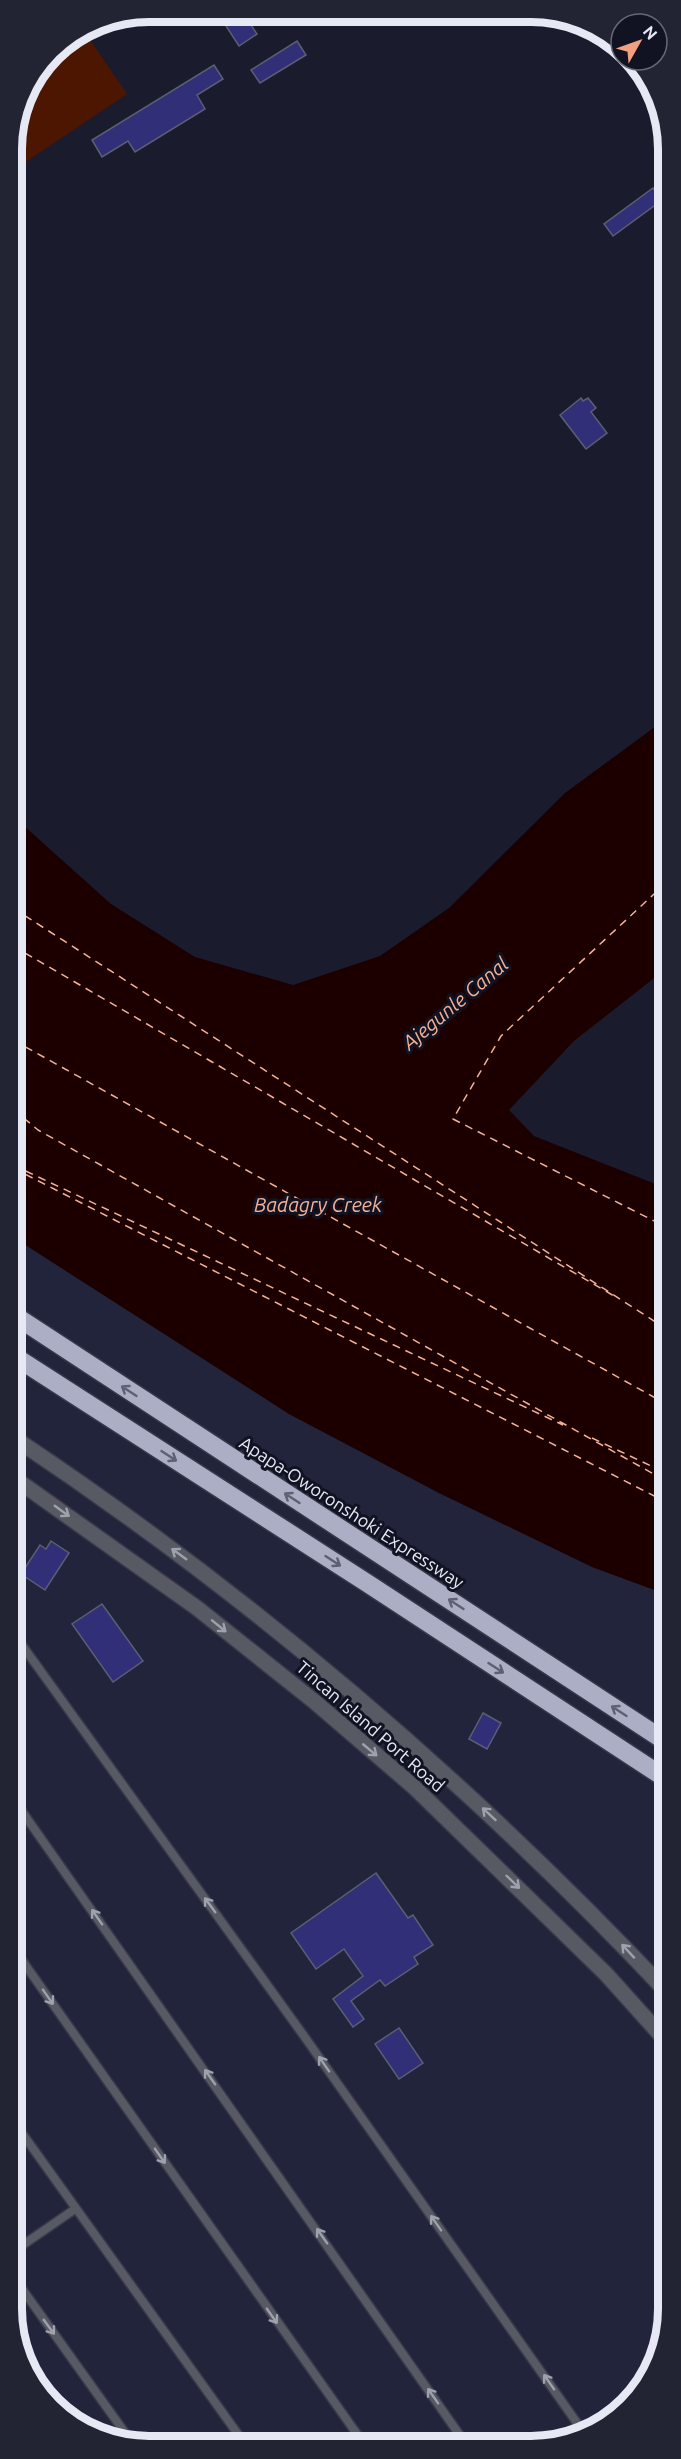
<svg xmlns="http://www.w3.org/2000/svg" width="681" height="2459" viewBox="0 0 681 2459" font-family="Ubuntu,sans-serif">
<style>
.built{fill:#22243b}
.green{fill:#4c1600}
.water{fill:#1c0000}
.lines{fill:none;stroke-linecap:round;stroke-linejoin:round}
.ferry{stroke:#f6b195;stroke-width:1.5;stroke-dasharray:8 6;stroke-linecap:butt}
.building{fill:#312f77;stroke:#5c5e73;stroke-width:1.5}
.service-casing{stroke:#373949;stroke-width:11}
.tertiary-casing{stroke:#373949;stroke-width:18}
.motorway-casing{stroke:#373949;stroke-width:21}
.service{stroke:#585a63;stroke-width:8}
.tertiary{stroke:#585a63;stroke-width:15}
.motorway{stroke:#abaec5;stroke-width:18}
.oneway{stroke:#5e6074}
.oneway2{stroke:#9fa1ac}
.labels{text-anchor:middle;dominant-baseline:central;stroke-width:6;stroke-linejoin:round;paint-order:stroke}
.street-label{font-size:18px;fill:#e6e8f4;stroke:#111323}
.water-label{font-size:20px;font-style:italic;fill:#f6b195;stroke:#111323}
.rim{fill:none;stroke:#e6e8f4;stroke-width:8}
</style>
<rect width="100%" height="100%" fill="#1a1c2d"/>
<path class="built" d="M13,1237l276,177 150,79 153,74 76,28 1,723 -34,82 -77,44h-435l-71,-38 -37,-70z"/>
<path class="green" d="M84,31l43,63 -115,77v-30l11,-44 30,-45z"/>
<path class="water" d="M667,718v250l-93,73 -65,69 25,26 134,53v406l-76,-28 -153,-74 -150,-79 -276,-177v-421l98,88 84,53 98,28 87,-29 69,-48 116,-115z"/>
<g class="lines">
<path class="ferry" d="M667,882l-166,154 -48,83 215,109
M13,908l655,422
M13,946l601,350
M13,1040l655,365
M13,1109l25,21 630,352
M13,1165l550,260
M13,1168l655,335
M654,1320l14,8
M592,1438l76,36"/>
</g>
<path class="building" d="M217,12l26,1 14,21 -18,12z
M297,41l9,14 -46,28 -9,-13z
M214,65l9,14 -26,16 8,14 -70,43 -7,-11 -26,16 -10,-17z
M653,188l9,12 -49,36 -9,-12z
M581,398l2,3 5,-3 8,10 -5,4 16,21 -21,16 -26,-34z
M51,1541l18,12 -24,37 -24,-16 19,-29 6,4z
M102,1604l41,57 -30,21 -41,-58z
M483,1713l18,10 -14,26 -18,-10z
M376,1873l32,45 5,-3 20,30 -19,12 4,7 -33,22 -5,-6 -29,21 13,18 -11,8 -20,-28 30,-23 -19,-27 -28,20 -25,-36z
M399,2028l24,35 -24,16 -24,-35z"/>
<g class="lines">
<defs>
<path id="service" d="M14,1634l290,402 278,394
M14,1800l452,644
M14,1949l350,495
M14,2122l231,322
M14,2251l61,-42
M15,2279l118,165"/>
<path id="tertiary" d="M14,1438c239,159 457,346 654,555
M14,1478l183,130 118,94 99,85 192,187 62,69"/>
<path id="motorway" d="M14,1315l654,428
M14,1356l353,227 301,197"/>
</defs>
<use href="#service" class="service-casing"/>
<use href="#tertiary" class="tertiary-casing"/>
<use href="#motorway" class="motorway-casing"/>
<use href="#service" class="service"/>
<use href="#tertiary" class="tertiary"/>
<use href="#motorway" class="motorway"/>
</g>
<defs><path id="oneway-shaft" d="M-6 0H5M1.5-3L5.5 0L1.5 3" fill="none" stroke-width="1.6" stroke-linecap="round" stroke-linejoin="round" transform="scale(1.5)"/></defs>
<g class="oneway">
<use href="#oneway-shaft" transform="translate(129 1391) rotate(-147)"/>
<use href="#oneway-shaft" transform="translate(169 1456) rotate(33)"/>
<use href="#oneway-shaft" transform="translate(292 1498) rotate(-147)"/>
<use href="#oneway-shaft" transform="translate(333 1561) rotate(33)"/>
<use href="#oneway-shaft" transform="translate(456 1604) rotate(-147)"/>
<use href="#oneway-shaft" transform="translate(496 1668) rotate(33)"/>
<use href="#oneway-shaft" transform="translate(619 1711) rotate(-147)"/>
</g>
<g class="oneway2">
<use href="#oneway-shaft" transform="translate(62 1511) rotate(36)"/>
<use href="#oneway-shaft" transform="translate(179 1554) rotate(-144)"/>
<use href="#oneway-shaft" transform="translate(219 1626) rotate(39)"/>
<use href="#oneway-shaft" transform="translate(370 1750) rotate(40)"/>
<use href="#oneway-shaft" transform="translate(489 1814) rotate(-137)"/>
<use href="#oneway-shaft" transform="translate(513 1882) rotate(44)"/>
<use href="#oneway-shaft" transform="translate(210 1905) rotate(-126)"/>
<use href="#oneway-shaft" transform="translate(97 1917) rotate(-125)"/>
<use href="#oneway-shaft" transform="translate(628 1951) rotate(-133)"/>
<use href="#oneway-shaft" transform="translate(48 1997) rotate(55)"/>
<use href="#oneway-shaft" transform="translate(324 2064) rotate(-125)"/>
<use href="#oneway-shaft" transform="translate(210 2077) rotate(-125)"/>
<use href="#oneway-shaft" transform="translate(160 2156) rotate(55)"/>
<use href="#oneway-shaft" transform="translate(436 2223) rotate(-125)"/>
<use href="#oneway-shaft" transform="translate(322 2236) rotate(-125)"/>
<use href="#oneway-shaft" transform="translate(272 2316) rotate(55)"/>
<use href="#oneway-shaft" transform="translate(49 2327) rotate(54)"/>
<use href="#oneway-shaft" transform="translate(549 2382) rotate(-125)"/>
<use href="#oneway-shaft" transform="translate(433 2396) rotate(-125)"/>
</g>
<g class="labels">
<g class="street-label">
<text transform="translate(352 1512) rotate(33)">Apapa-Oworonshoki Expressway</text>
<text transform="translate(371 1726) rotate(41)">Tincan Island Port Road</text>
</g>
<g class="water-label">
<text transform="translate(455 1003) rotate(-40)">Ajegunle Canal</text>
<text x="318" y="1204">Badagry Creek</text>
</g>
</g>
<path d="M0 0H681V2459H0ZM149 22H531A127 127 0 0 1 658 149V2309A127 127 0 0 1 531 2436H149A127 127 0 0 1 22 2309V149A127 127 0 0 1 149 22Z" fill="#222434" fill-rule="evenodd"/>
<path class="rim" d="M149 22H531A127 127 0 0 1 658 149V2309A127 127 0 0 1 531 2436H149A127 127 0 0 1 22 2309V149A127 127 0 0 1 149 22Z"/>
<g transform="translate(639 42) rotate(50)"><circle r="28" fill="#111323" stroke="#666877" stroke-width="1.5"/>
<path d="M0-4.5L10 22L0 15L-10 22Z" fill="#f2a080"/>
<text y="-9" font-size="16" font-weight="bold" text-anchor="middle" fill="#e6e8f4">N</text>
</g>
</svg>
